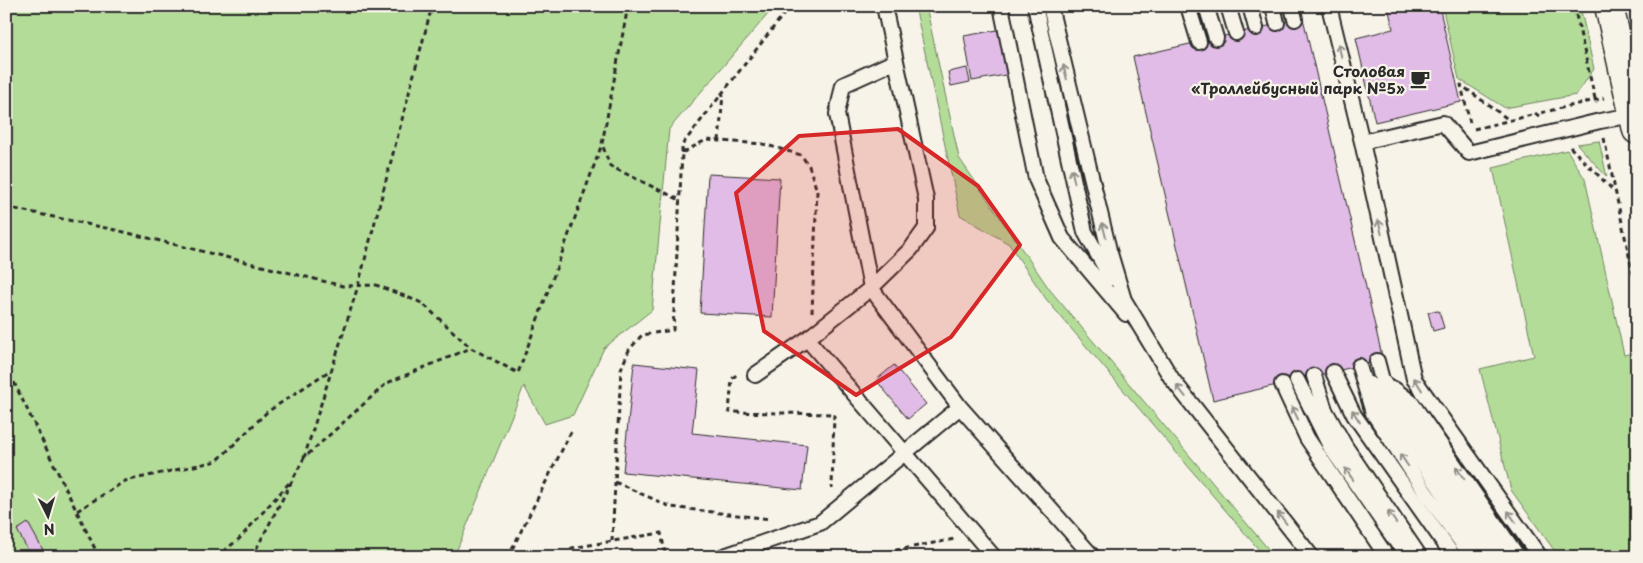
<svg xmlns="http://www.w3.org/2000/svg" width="1643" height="563" viewBox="0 0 1643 563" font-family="'Playpen Sans',sans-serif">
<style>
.green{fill:#b4dc99;stroke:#708462}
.building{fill:#e1bce6;stroke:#2b2b2b}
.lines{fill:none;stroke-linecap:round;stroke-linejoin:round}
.service-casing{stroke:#2b2b2b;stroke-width:18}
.secondary-casing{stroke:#2b2b2b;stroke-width:31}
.path{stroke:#2b2b2b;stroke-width:3;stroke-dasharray:5 4;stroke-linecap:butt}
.service{stroke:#f7f3e8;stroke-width:14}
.secondary{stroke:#f7f3e8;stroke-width:28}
.oneway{stroke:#918f8a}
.marked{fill:#d62828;fill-opacity:0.2;stroke:#d62828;stroke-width:4;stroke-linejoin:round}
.labels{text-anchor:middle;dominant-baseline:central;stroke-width:4.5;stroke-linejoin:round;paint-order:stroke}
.poi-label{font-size:15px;font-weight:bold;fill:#2b2b2b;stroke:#f7f3e8;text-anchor:end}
</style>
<rect width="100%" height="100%" fill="#f7f3e8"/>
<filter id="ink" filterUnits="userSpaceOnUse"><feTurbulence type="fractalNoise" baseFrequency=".02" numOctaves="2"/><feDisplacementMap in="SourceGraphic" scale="10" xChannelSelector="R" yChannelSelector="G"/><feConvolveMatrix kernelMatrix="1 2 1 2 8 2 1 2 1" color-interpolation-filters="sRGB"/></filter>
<g filter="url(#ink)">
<path class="green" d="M6,6h769l-106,123 -17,181 -48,38 -31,67 -28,9 -21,-38 -70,171h-448z
M915,6h11l33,152 91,132 225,267h-10l-219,-258 -37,-55 -49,-29z
M1442,6h138l14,63 -18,26 -71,13 -46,-29z
M1599,141l8,36 -30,-33z
M1567,150l18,29 39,176 13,-3v205h-78l-48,-67 -31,-121 54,-13 -41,-188z"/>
<path class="building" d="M1388,6h51l22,96 -86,20 -19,-84 37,-9z
M1303,18l80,342 -170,40 -80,-343z
M1003,29l8,45 -39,7 -8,-45z
M967,68l3,14 -19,4 -3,-14z
M708,174l72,4 -8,139 -72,-4z
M1439,311l5,17 -11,3 -5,-19z
M634,363l65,7 -7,63 115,12 -5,45 -179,-18z
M894,365l32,39 -18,15 -32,-39z
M28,523l15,27 -12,6 -14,-26z"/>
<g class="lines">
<defs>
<path id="service" d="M1001,6l35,173 26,59 64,76
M1035,6l50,226 26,46
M1050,6l59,244 15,50 48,79 140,178
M1188,6l11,36
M1206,6l10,32
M1228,6l8,27
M1250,6l6,22
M1273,6l4,17
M1292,6l3,13
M1329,6l33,136 52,237 126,178
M896,61l-53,24 -6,29 34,174 89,119 133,150
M1362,142l81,-19 26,30 131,-32 33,-6
M807,339l187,218
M1377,361l5,19 121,177
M1359,366l14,47 53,80 46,64
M1333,372l21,43 100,142
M755,375l52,-36 64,-51 40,-39 15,-21v-29l-42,-193
M1314,376l11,34 20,36 75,111
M1297,380l34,68 76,109
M1282,384l25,54 80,119
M1369,384l118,173
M1394,389l17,13 107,155
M721,557l99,-34 140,-116"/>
<path id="secondary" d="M1609,6l28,124"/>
</defs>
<use href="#service" class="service-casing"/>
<use href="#secondary" class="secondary-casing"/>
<path class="path" d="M628,6l-26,138 8,22 70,34
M1574,6l22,97
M1539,116l-3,-2 68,-16
M1470,123l-9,-38 48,35
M1474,129l62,-15
M1604,138l33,155
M719,141l4,-47
M1570,147l45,45
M682,153v-8l108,-139
M6,207l114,24 223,55 33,-1 46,18 49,45
M6,366l93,191
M736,375l-4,4 -3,33 105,2 -2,74
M304,458l54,-172 74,-280
M615,482l56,25 99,12
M77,511l48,-30 92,-20 50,-49 65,-43
M612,541l9,-172 8,-19 13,-15 31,-5 9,-177 24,-13 57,4 38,11 8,11 8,25 -5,121
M216,557l23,-18 50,-56
M252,557l52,-99 83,-75 84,-35 47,25 84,-229
M508,557l63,-125
M566,557l6,-9 89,-15 5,24
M860,557l95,-18"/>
<use href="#service" class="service"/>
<use href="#secondary" class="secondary"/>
</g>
<defs><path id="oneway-shaft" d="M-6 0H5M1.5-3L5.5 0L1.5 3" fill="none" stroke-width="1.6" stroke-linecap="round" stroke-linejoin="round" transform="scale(1.25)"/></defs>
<g class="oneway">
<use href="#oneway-shaft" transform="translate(1340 51) rotate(-103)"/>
<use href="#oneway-shaft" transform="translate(1065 72) rotate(-104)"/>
<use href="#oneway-shaft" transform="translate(1073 176) rotate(-102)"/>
<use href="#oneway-shaft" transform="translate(1380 227) rotate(-103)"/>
<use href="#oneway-shaft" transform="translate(1104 230) rotate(-104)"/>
<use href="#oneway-shaft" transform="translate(1418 384) rotate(-122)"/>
<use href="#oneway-shaft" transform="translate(1181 391) rotate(-128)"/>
<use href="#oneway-shaft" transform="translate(1295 413) rotate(-115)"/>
<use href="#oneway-shaft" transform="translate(1356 416) rotate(-122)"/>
<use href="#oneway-shaft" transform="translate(1404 460) rotate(-124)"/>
<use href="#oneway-shaft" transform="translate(1460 473) rotate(-125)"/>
<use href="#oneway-shaft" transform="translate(1349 474) rotate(-125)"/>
<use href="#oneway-shaft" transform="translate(1392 517) rotate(-124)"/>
<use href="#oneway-shaft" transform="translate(1512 517) rotate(-125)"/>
<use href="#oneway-shaft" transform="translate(1282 518) rotate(-128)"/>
</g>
</g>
<path class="marked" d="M898,129l80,57 42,59 -69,92 -95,58 -92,-64 -28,-138 63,-57z"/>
<defs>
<symbol id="cafe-bare" viewBox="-9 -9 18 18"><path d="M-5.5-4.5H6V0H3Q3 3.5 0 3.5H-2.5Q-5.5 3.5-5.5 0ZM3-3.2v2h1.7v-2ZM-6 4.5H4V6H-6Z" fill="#2b2b2b" stroke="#f7f3e8" stroke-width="2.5" paint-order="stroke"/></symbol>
</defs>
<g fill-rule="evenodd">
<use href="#cafe-bare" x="1406" y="65" width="28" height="28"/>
</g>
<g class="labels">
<g class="poi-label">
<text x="1405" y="70">Столовая<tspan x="1405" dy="17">«Троллейбусный парк №5»</tspan></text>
</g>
</g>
<rect width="1643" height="563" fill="none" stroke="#f7f3e8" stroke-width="25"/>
<rect x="12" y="12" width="1618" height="538" fill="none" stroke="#2b2b2b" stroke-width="2" filter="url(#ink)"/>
<g transform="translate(48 516) rotate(175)" stroke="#f7f3e8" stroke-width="4" paint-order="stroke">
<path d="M0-4L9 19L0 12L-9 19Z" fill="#2b2b2b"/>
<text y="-8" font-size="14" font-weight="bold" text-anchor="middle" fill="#2b2b2b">N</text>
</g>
</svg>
